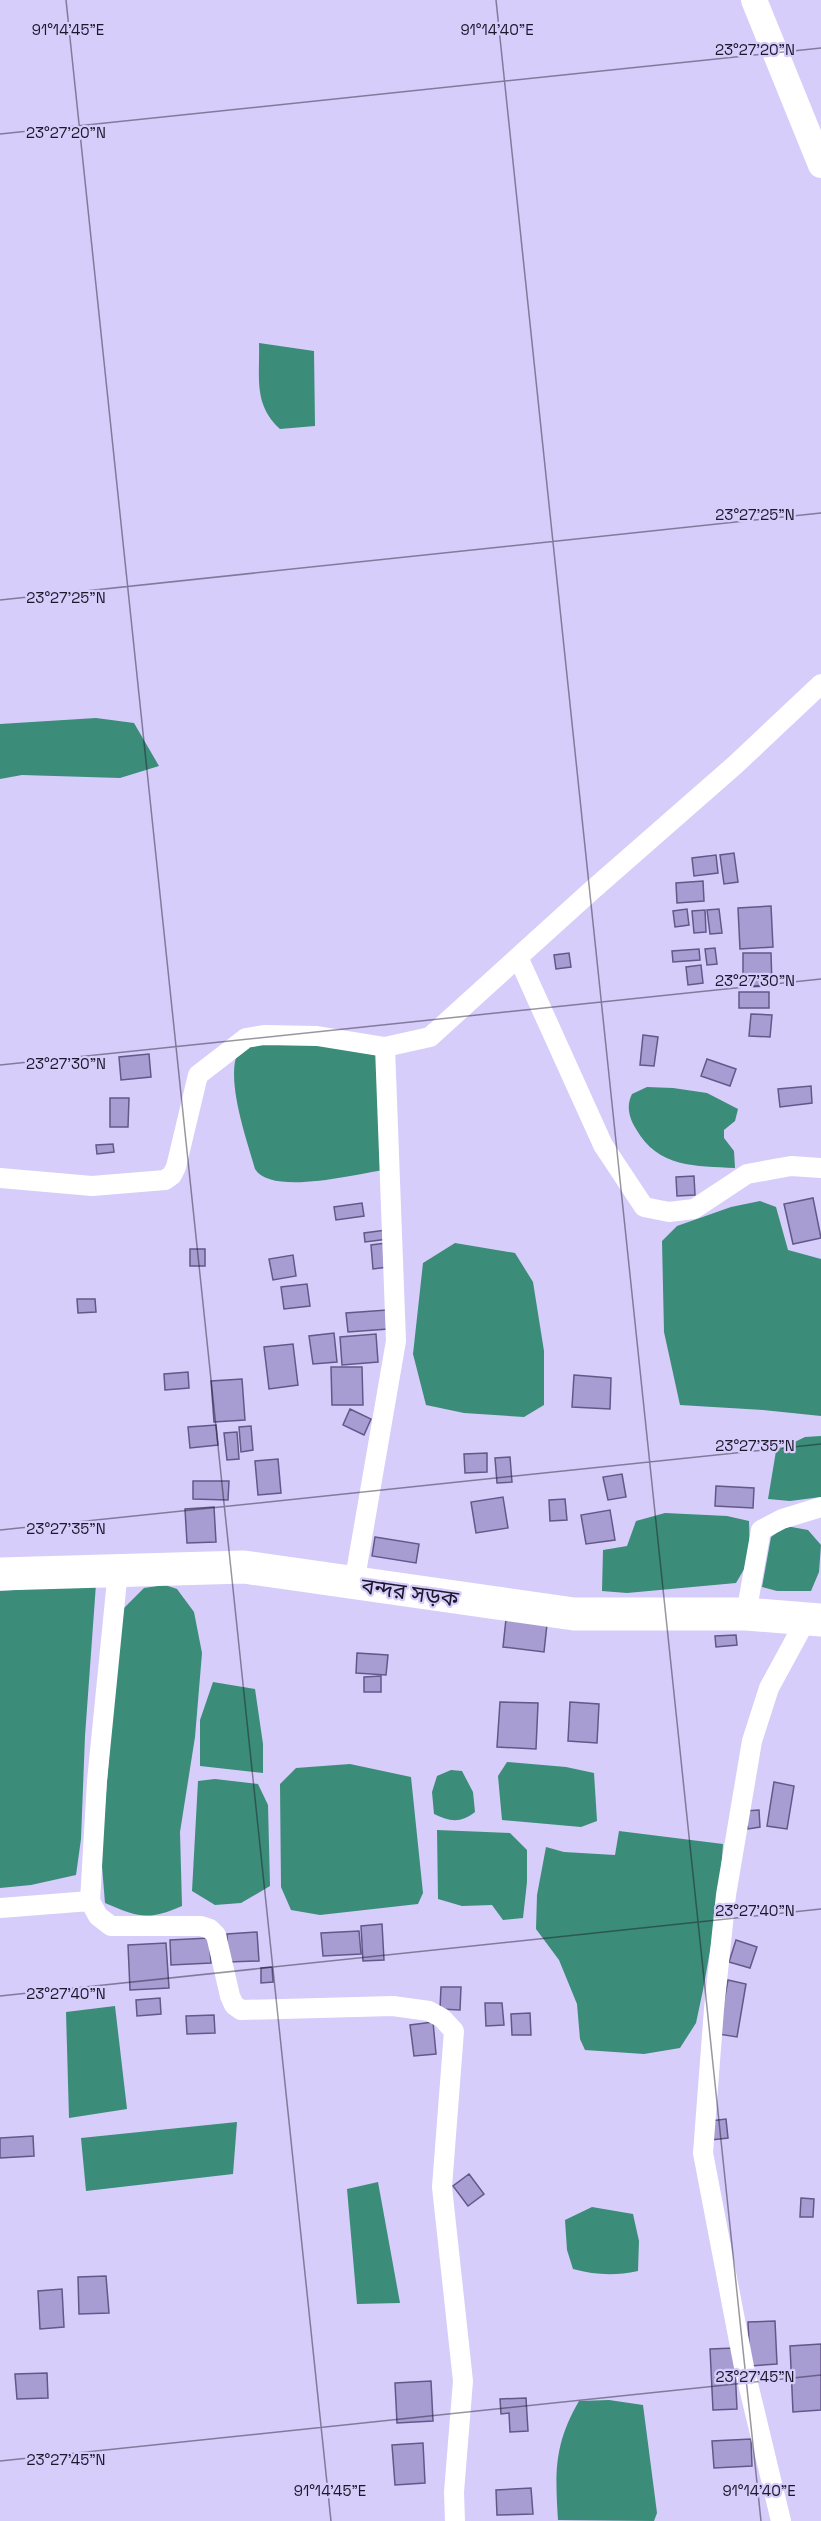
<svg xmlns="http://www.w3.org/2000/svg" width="821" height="2521" viewBox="0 0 821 2521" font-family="'Space Grotesk','Noto Sans Bengali',sans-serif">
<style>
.water{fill:#3b8c78}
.building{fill:#a89dd2;stroke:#635888;stroke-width:1.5}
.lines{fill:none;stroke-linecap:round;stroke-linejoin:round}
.minor{stroke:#fff;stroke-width:20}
.tertiary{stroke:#fff;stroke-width:26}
.trunk{stroke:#fff;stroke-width:33}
.ticks{fill:none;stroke:#1c172b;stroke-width:1.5;stroke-opacity:0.45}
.labels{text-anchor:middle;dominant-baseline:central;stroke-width:4.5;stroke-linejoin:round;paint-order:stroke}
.street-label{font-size:22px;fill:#1c172b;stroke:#d6cdfa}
.ticks-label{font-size:15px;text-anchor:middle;fill:#1c172b;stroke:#d6cdfa;stroke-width:4.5;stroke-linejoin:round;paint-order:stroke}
</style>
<rect width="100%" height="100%" fill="#d6cdfa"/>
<path class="water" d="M259,343l55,8 1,75 -35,3c-27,-25 -20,-51 -21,-86z
M96,718l38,5 25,43 -39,12 -98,-3 -22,4v-55z
M290,1038l87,17 7,115c-28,4 -113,26 -129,-1 -8,-29 -32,-94 -15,-121z
M647,1087l26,1 34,5 31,16 -3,12 -11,9v8l10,13 1,17c-39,-2 -77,0 -99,-39 -7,-11 -10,-23 -4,-35z
M760,1201l16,6 12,43 33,9v157l-58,-6 -83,-5 -16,-73 -2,-91 15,-15 54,-19z
M455,1243l60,10 18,29 11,69v54l-20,12 -60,-4 -38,-8 -13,-51 10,-91z
M821,1436v61l-31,4 -22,-2 8,-48 29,-14z
M665,1513l62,3 22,5 1,38 -14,24 -109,10 -25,-2 1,-41 24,-4 9,-25z
M786,1526l22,4 13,15 -2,27 -8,19h-34l-15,-4 9,-50z
M96,1584l-11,152 -4,103 -5,36 -45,10 -31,3v-297z
M165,1585l12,4 17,23 8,41 -7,84 -15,95 2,74c-34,15 -44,11 -77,-3l-4,-49 20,-243 23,-23z
M213,1682l42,7 8,55v29l-63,-7v-46z
M507,1762l59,5 28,6 3,48 -16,6 -79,-7 -4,-44z
M350,1764l61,13 12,116 -5,11 -98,11 -29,-5 -10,-23 -1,-103 16,-16z
M451,1770l11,1 11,21 2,20c-14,11 -25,10 -41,2l-2,-22 5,-16z
M215,1779l43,5 10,21 2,81 -29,17 -26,2 -23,-14 6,-110z
M437,1830l73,3 17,17v32l-4,36 -20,2 -11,-15 -30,1 -24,-7z
M619,1831l104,13 -4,56 -16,90 -7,33 -16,25 -36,6 -59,-4 -5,-11 -3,-35 -18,-44 -23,-31 1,-34 9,-48 18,5 51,3z
M115,2006l12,103 -58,9 -3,-106z
M237,2122l-4,52 -147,17 -5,-53z
M378,2182l22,121 -43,1 -10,-115z
M592,2207l41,7 6,27 -1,30c-24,5 -42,4 -65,-2l-6,-19 -2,-30z
M609,2400l34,5 14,108 -3,8 -96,-1c-3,-48 -4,-76 21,-119z"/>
<path class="building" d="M734,853l4,29 -14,2 -4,-29z
M716,855l2,18 -24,3 -2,-18z
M703,881l1,20 -27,2 -1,-20z
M771,906l2,41 -33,2 -2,-41z
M687,909l2,16 -14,2 -2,-16z
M719,909l3,24 -12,1 -3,-24z
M705,910l1,22 -12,1 -2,-22z
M715,948l2,16 -10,1 -2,-16z
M699,949l1,11 -27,2 -1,-11z
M569,953l2,14 -15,2 -2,-14z
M743,953h28l1,33 -29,1z
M701,965l2,18 -15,2 -2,-18z
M739,992h30v16h-30z
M751,1014l21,1 -2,22 -21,-1z
M643,1035l15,2 -4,29 -14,-1z
M149,1054l2,23 -30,3 -2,-23z
M707,1059l29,10 -6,17 -29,-10z
M811,1086l1,17 -32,4 -2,-18z
M110,1098h19l-1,29h-18z
M113,1144l1,8 -17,2 -1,-9z
M694,1176l1,19 -18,1 -1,-19z
M813,1198l8,40 -28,6 -9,-40z
M362,1203l2,13 -28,4 -2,-13z
M386,1230l2,9 -23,3 -1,-9z
M386,1243l2,24 -15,2 -2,-24z
M190,1249h15v17h-15z
M293,1255l3,21 -23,4 -4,-21z
M307,1284l3,22 -26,3 -3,-22z
M77,1299h18l1,13 -18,1z
M387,1310l1,19 -40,3 -2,-19z
M334,1333l3,29 -24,2 -4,-28z
M376,1334l2,28 -36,3 -2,-28z
M293,1344l5,41 -29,4 -5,-42z
M331,1367h31l1,38h-31z
M188,1372l1,16 -24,2 -1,-16z
M574,1375l37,3 -1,31 -38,-2z
M242,1379l3,41 -31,2 -3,-41z
M350,1409l21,10 -7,16 -21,-10z
M216,1425l2,20 -28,3 -2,-21z
M251,1426l2,24 -12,2 -2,-25z
M237,1432l2,27 -12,1 -3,-27z
M487,1453v19l-22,1 -1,-19z
M510,1457l2,25 -15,1 -2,-25z
M278,1459l3,34 -23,2 -3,-34z
M622,1474l4,23 -18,3 -5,-23z
M193,1481h36l-1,19 -35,-1z
M716,1486l38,2 -1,20 -38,-2z
M503,1497l5,31 -32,5 -5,-31z
M565,1499l2,21 -17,1 -1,-21z
M214,1507l2,35 -29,1 -2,-34z
M610,1510l5,30 -29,4 -5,-29z
M375,1537l44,7 -3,19 -44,-7z
M506,1619l41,5 -3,28 -41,-5z
M736,1635l1,10 -21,2 -1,-11z
M357,1653l31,2 -2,20 -30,-2z
M381,1676v16h-17v-15z
M500,1702l38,1 -2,46 -39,-2z
M570,1702l29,2 -2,39 -29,-2z
M774,1782l20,4 -7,43 -20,-3z
M759,1810l1,17 -12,2 -3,-18z
M382,1924l2,36 -21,1 -2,-35z
M359,1931l2,23 -38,2 -2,-23z
M257,1932l2,29 -31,1 -1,-28z
M209,1938l2,25 -40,2 -1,-25z
M736,1940l21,7 -7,21 -21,-6z
M166,1943l3,45 -39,2 -2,-45z
M272,1967l1,15 -12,1v-15z
M728,1980l18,4 -9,53 -19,-3z
M441,1987h20l-1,23 -20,-1z
M160,1998l1,16 -24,2 -1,-16z
M485,2003h17l2,22 -18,1z
M530,2013l1,22h-19l-1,-21z
M214,2015l1,18 -28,1 -1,-18z
M433,2022l3,32 -22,2 -4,-31z
M726,2119l2,19 -17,2 -1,-19z
M33,2136l1,20 -34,2v-20z
M469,2174l15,20 -16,12 -15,-20z
M801,2198l13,1 -1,18h-13z
M106,2276l3,37 -30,1 -1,-37z
M62,2289l2,38 -24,2 -2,-38z
M775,2321l2,43 -27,2 -2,-44z
M821,2344v66l-28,2 -3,-66z
M734,2348l3,61 -24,1 -3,-61z
M47,2373l1,25 -31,1 -2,-25z
M431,2381l2,40 -36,2 -2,-40z
M526,2398l2,33 -18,1 -1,-19 -8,1 -1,-15z
M751,2439l1,27 -38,2 -2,-27z
M423,2443l2,40 -30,2 -3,-40z
M531,2488l2,26 -36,1 -1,-25z"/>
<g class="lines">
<path class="minor" d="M518,957l85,188 41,62 25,5 25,-3 53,-35 44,-8 30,2
M0,1178l92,8 73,-6 7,-5 4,-8 22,-92 48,-37 18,-3 53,1 68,11
M354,1584l42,-243 -11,-294 45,-10 160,-145 145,-127 86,-81
M746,1614l15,-84 21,-11 39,-12
M90,1901l8,15 13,10h90l9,3 6,6 14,61 4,9 7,5 152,-4 36,5 13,7 12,13 -12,156 21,194 -9,111 1,29
M0,1908l90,-7 7,-120 21,-211
M781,2521l-37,-154 -41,-214 11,-144 12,-114 26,-154 17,-53 38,-70"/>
<path class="tertiary" d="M754,0l67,165"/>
<path class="trunk" d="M0,1574l244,-7 330,47h172l75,6"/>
</g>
<path class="ticks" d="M66,0l265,2521M496,0l265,2521M0,134l821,-86M0,600l821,-87M0,1065l821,-86M0,1530l821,-86M0,1996l821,-87M0,2461l821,-86"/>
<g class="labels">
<g class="street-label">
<text transform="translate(410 1592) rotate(8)">বন্দর সড়ক</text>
</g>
</g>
<g class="ticks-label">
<text x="68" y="35">91°14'45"E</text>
<text x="497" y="35">91°14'40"E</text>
<text x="755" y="55">23°27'20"N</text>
<text x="66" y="138">23°27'20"N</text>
<text x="755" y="520">23°27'25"N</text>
<text x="66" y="603">23°27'25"N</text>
<text x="755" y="986">23°27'30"N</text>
<text x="66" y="1069">23°27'30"N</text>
<text x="755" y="1451">23°27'35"N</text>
<text x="66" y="1534">23°27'35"N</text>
<text x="755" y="1916">23°27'40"N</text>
<text x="66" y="1999">23°27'40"N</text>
<text x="755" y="2382">23°27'45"N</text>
<text x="66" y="2465">23°27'45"N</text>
<text x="330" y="2496">91°14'45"E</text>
<text x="759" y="2496">91°14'40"E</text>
</g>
</svg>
